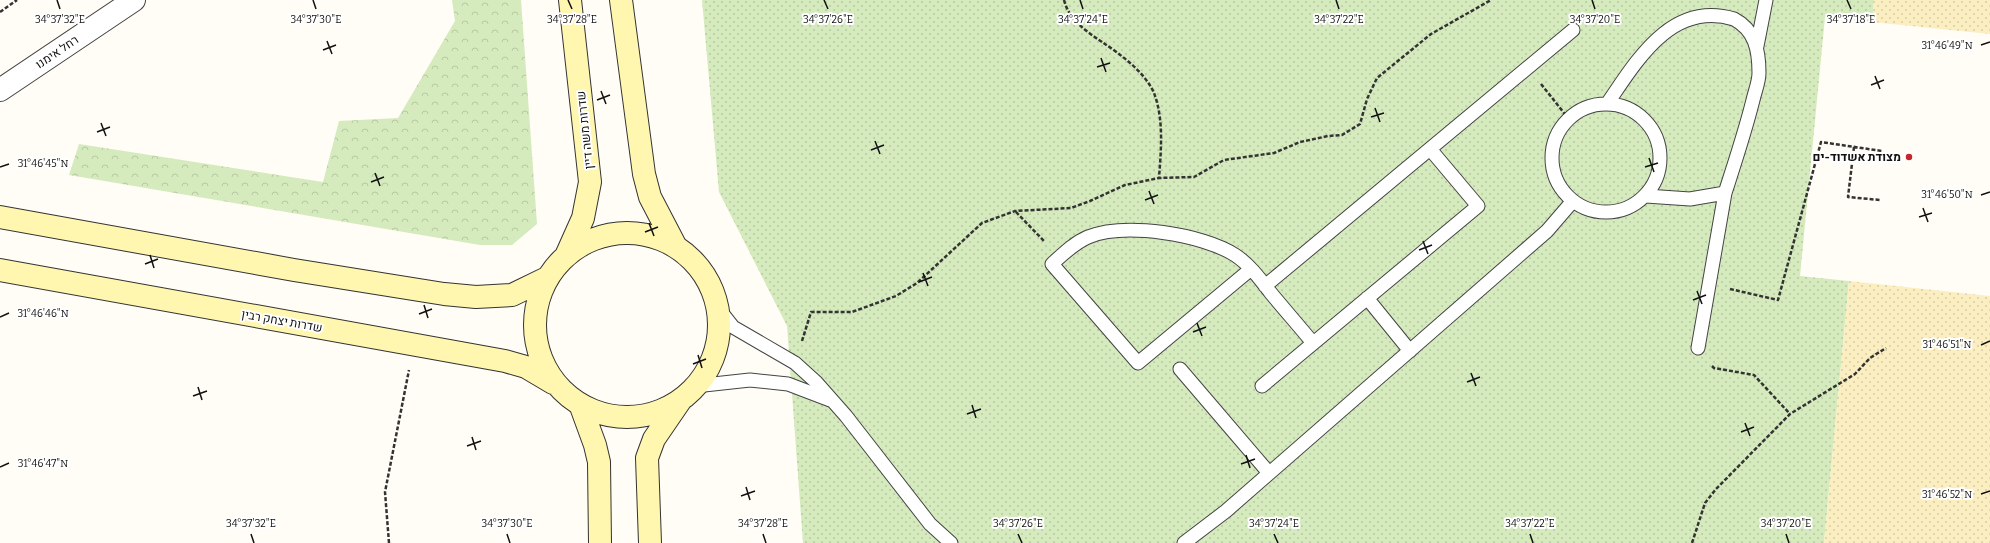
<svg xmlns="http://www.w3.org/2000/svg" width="1990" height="543" viewBox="0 0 1990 543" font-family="Bitter,Heebo,serif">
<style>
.grass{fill:url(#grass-dots)}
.sand{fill:url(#sand-dots)}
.park{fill:url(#park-crowns)}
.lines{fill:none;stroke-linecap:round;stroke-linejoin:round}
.service-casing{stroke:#444;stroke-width:15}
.minor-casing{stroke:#444;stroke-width:24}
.secondary-casing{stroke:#333;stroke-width:24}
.path{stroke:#333;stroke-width:2.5;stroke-dasharray:4 2;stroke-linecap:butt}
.service{stroke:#fff;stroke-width:13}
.minor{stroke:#fff;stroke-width:22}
.secondary{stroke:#fff6b0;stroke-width:22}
.ticks{fill:none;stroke:#111;stroke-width:1.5}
.poi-dot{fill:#c4262e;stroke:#fff;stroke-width:1.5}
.labels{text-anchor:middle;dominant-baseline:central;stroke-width:4;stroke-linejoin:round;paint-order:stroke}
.street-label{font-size:12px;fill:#111;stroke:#fff}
.poi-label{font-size:12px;font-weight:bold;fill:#111;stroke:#fff;text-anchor:end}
.ticks-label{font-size:10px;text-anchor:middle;fill:#111;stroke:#fff;stroke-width:4;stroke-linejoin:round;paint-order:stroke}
</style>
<defs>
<pattern id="grass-dots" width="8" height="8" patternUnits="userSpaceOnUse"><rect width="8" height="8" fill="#d5ebbd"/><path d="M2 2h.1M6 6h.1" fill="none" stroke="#b6c8a1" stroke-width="1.8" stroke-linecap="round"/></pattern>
<pattern id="sand-dots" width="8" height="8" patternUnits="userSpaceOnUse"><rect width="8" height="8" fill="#fbeec1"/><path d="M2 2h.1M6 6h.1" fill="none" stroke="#d6cba5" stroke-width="1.8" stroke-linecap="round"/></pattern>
<pattern id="park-crowns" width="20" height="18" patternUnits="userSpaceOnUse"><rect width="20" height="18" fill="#d5ebbd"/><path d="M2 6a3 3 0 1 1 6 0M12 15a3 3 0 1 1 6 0" fill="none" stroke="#b6c8a1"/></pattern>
</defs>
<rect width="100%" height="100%" fill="#fffdf5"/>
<path class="grass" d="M702,0h1172l-2,22 -47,-5 -25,259 49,5 -25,262h-1021l-16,-217 -68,-134z"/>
<path class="sand" d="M1874,0h116v34l-118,-12z
M1849,281l141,15v247h-166z"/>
<path class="park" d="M452,0h69l16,224 -25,21h-32l-411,-70 10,-31 244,38 16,-61 59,-3 57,-97z"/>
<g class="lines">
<defs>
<path id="service" d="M1757,46l9,-46
M1552 158a54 54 0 1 1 108 0a54 54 0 1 1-108 0Z
M1607,104c29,-42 64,-104 127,-85 21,11 25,31 25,54 0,9 -4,18 -6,27 -8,32 -18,62 -28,93l-35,6 -44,-3
M1251,269l-113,94 -86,-99c11,-10 22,-21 36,-27 37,-15 114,-3 147,18 14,9 25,24 35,37 14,17 29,34 43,51
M1265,286l308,-256
M1367,298l43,53
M718,308l15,19 62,36 21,19 30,34 84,108 21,19
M1698,348l27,-155
M1180,369l89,104
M695,386l55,-6 38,4 42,16
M1262,386l216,-180 -48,-57
M1184,543l42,-32 321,-280 25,-29"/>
<path id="minor" d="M0,90l134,-90"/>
<path id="secondary" d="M621,0l23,174 6,23 25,48
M0,217l294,53 150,24 32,3 36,-2 35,-17
M535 325a92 92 0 1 1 184 0a92 92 0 1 1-184 0Z
M566,256l17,-38 7,-36 -20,-182
M0,270l505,91 21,6 27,16
M580,404l15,41 4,17 1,81
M650,543l-3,-85 7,-19 26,-38"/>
</defs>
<use href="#service" class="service-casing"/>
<use href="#minor" class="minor-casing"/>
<use href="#secondary" class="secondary-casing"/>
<path class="path" d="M1064,0c5,20 22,31 38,42 18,12 43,30 52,51 10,26 7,58 5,85l35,-1 30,-17 50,-7 26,-11 28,-6 14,-1 18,-11 7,-25 10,-21 54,-44 60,-34
M0,12l17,-12
M1541,84l27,34
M1854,147l-6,50 32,3
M1016,212l28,29
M1730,289l48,11 43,-158 61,9
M802,341l9,-29h41l44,-16 21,-13 65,-60 33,-12 56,-3 19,-7 35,-16 34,-7
M1712,366l2,2 40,7 36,39
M389,543l-4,-51 24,-122
M1692,543l13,-40 11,-14 74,-75 65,-40 15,-16 16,-10"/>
<use href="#service" class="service"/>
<use href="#minor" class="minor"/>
<use href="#secondary" class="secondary"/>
</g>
<path class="ticks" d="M57,0l3,9M313,0l3,9M568,0l4,9M824,0l4,9M1080,0l3,9M1336,0l3,9M1592,0l3,9M1847,0l4,9M327,41l5,13M1981,45l9,-3M323,50l13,-5M1101,58l5,14M1097,67l13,-4M1875,76l5,13M1871,85l13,-5M601,91l5,13M597,100l13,-5M1375,108l5,14M1371,117l13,-4M101,123l5,13M97,132l13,-5M875,141l5,13M871,150l13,-5M1649,158l5,14M0,167l9,-3M1645,167l13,-4M375,173l5,13M371,182l13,-5M1149,191l5,13M1981,195l9,-3M1145,200l13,-5M1923,208l5,14M1919,217l13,-4M649,223l5,13M645,232l13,-5M1423,241l5,13M1419,250l13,-5M150,255l4,13M145,264l13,-5M923,273l5,13M919,282l13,-5M1697,291l5,13M1693,300l13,-5M424,305l4,13M419,314l13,-5M0,317l9,-4M1197,323l5,13M1193,332l13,-5M1981,345l9,-4M698,355l4,13M693,364l13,-5M1471,373l5,13M1467,382l13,-5M198,387l4,13M193,396l14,-5M972,405l4,13M967,414l14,-5M1745,423l5,13M1741,432l13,-5M472,437l4,13M467,446l14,-5M1246,455l4,13M1241,464l14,-5M0,467l9,-4M746,487l4,13M1981,494l9,-3M741,496l14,-5M251,534l3,9M507,534l3,9M763,534l3,9M1018,534l4,9M1274,534l4,9M1530,534l3,9M1786,534l3,9"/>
<circle class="poi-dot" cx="1909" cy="157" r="4"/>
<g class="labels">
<g class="street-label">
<text transform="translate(57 52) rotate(-34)">רחל אימנו</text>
<text transform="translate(585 130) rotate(-96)">שדרות משה דיין</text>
<text transform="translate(282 321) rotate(10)">שדרות יצחק רבין</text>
</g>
<g class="poi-label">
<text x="1901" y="157">מצודת אשדוד-ים</text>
</g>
</g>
<g class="ticks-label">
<text x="60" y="23">34°37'32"E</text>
<text x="316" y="23">34°37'30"E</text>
<text x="572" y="23">34°37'28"E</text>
<text x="828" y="23">34°37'26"E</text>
<text x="1083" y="23">34°37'24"E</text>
<text x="1595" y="23">34°37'20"E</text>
<text x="1851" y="23">34°37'18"E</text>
<text x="1339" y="23">34°37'22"E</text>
<text x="1947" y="49">31°46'49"N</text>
<text x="43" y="167">31°46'45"N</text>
<text x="1947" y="198">31°46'50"N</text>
<text x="43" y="317">31°46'46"N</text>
<text x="1947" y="348">31°46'51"N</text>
<text x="43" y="467">31°46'47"N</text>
<text x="1947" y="498">31°46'52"N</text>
<text x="251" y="527">34°37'32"E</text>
<text x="507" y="527">34°37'30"E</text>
<text x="763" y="527">34°37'28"E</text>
<text x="1018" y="527">34°37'26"E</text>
<text x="1274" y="527">34°37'24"E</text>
<text x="1530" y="527">34°37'22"E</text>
<text x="1786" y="527">34°37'20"E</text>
</g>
</svg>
